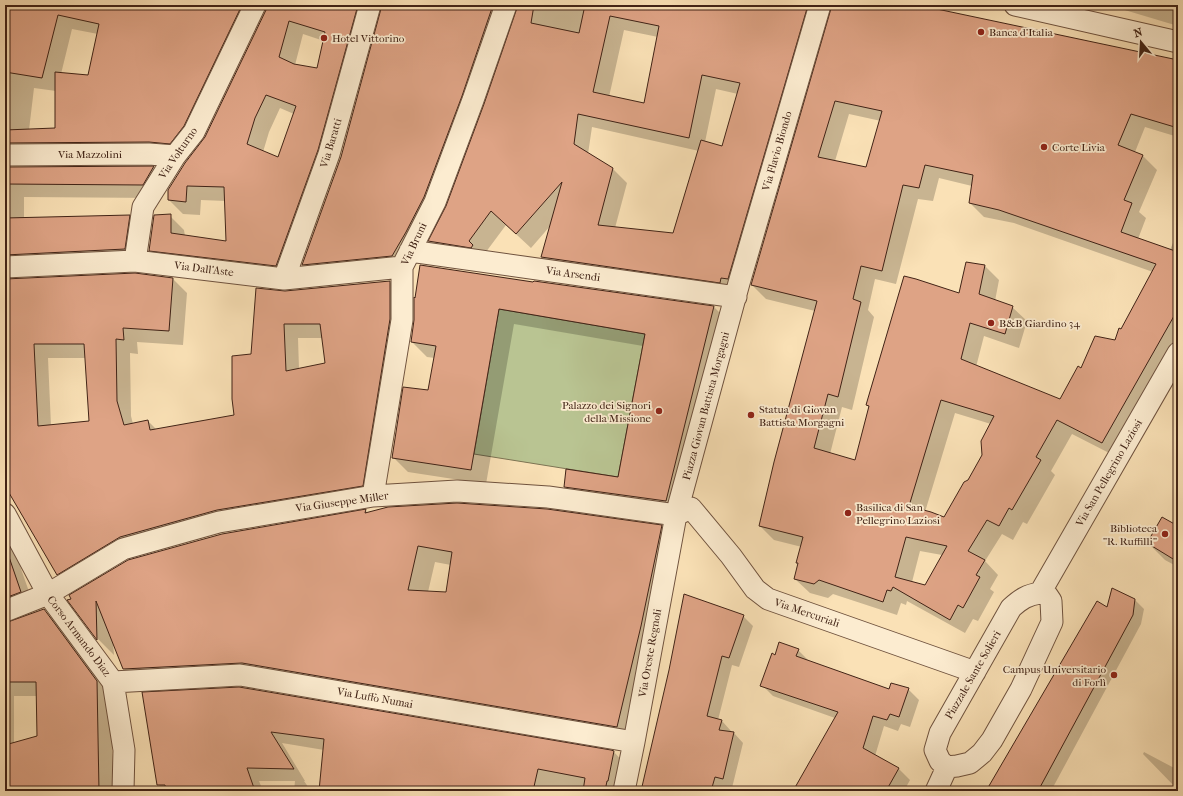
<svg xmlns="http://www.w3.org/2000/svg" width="1183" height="796" viewBox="0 0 1183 796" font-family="'IM FELL French Canon',serif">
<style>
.green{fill:#b9c492;stroke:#7d7454}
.shadow{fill:#0003;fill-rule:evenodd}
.building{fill:#dea385;stroke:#412316;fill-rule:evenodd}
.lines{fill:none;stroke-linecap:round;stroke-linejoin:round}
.street-casing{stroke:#6f523e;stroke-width:23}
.street{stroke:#fcecd0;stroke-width:21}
.poi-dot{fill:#8f2418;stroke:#fcecd0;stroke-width:1.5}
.labels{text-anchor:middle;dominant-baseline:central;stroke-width:3.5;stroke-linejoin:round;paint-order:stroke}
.poi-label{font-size:11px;fill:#412316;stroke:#fcecd0;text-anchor:start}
.street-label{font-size:11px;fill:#412316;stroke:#fcecd0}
</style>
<rect width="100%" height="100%" fill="#fae1b6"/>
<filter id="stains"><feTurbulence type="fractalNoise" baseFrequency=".005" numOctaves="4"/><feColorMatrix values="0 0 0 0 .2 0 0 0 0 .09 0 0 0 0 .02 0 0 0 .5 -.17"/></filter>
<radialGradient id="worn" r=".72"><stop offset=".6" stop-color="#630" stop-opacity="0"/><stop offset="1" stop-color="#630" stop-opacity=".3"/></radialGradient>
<path class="green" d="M499,309l146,25 -27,143 -144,-23z"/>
<path class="shadow" d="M5,5h910l263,56v76l-33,-10 -10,25 8,4 14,14 -18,42 7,6 -8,21 32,11 8,-19v118l-61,108 -45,-23 -21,37 4,4 -28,49 -4,-2 -10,18 -11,-6 -17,27 13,14 -8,14 4,3 -16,29 -5,-2 -8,14 -58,-32 -1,4 -5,-2 -4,12 -64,-21 -5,4 -18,-5 -15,-14 4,-15 -2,-1 5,-16 -28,-7 -14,-14 55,-215 -49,-12 -14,-14 81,-279 -7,5 -84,282 -186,-22 -14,-14 9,-32 -20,23 -25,-23 -23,31 -39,-1 -14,-14 17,-34 38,-103 33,-97 -5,3 -107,260 -89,9 -14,-14 39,-108 41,-150 -7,3 -86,270 -126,-16 -14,-14 20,-34 14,14 1,6 42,6 -1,-41 -25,-1 -1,15 -17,-1 -14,-14 37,-62 61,-131 -4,2 -79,148 -176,7 -1,4 147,-1 14,14 -11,17 -133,-1v21l105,-2 14,15 -4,32 -131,13v4l165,-1 14,14 -4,52 -46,-3 1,12 -8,-1 1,63 2,8 15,-3 9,9 78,-14 17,-61 33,-63 104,-11 14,15 -26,204 -145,24 -98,27 -62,37 -14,-14 -53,-90zM72,29l26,5 -9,42 -28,-2zM624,30l34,7 -13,67 -36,-7zM303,34l21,7 -6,28 -23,-4zM34,88l22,3v38l-27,1zM716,89l22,5 -16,53 -17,-5zM280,108l14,6 -15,44 -16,-6 6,-20zM849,114l32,7 -14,47 -32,-7zM592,127l107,24 -25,83 -59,-6 12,-45 -14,-14 -25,-15zM939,178l33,8 -2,17 14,14 30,6 139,49 -38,69 -33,28 -21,31 -85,-33 8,-31 35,12 8,-27 -15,-14 -17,-6 4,-21 -14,-14 -18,-3 -8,31 -92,111 2,2 -13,54 -26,-7 12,-47 10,3 22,-93 -6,-7 7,-31 21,5 22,-85 15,2zM298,338h25l3,26 -27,5zM48,358h38l5,64 -40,4zM955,413l36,11 -8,31 -39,64 -19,-7zM920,551l22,4 -17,31 -13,-4z
M1067,5h28l-1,5z
M1108,5h70v21z
M535,282l179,25 15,15 -48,194 -100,-14 -15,-15 52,-9 25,-132 -129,-22 -28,160 -78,-12 -15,-15 36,-66 6,-33 -8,-1 -15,-15 122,-59z
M365,510l3,3 293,13 17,17 -44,201 -374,-64 -119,6 -17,-17 -11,-27 1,13 -16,-16 -29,-39zM435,562l16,3 -4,28 -19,-1z
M5,523l29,83 -24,11 -3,6 37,-13 14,14 53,72 2,95h-108zM14,696h23l1,41 -24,7z
M1178,527v40l-13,-7 -17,-17z
M1113,590l22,10 9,9 -3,15 -90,167h-63l120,-182z
M743,616l10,10 -14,41 -7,-2 -14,55 4,1 9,10v2h3l9,10 -11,45 -8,-2 -1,5h-81z
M798,650l12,12 79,28 19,-1 11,11 -9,27 -9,-3 -3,7 -14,-5 -9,30 24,13 11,11 -6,11h-102l33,-73 -62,-22 -11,-11 13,-29z
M239,688l375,64 12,13 -6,26h-300l4,-41 -42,-7 23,38h-1l7,10h-17l1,-10h-36l4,10h-98l-7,-7z
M1144,752l34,18v20l-35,-36z"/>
<path class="building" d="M5,5h237l-58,121 -14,18 -21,-2 -144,1v-13l50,-2v-56l33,3 11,-51 -41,-9 -16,63 -37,-6z
M267,5h91l-40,145 -42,116 -127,-15 5,-36 17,-1v19l55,8 -2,-54 -37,-1 -1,16 -18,-2v-10l17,-27 20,-26 61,-127zM289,21l36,11 -8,36 -23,-4 -15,-7zM266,95l30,11 -18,51 -31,-13 8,-26z
M382,5h111l-31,91 -38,101 -18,35 -14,24 -90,9 39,-108z
M518,5h16l-3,18 48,10 6,-28h223l-80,274 -7,-1 -1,5 -179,-26 21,-75 -46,52 -25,-23 -22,30 4,4 -2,3 -43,-7 18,-35 38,-102zM610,16l49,10 -15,77 -51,-11zM702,75l38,8 -18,63 -21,-6 -28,93 -75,-8 15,-57 -39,-24 4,-30 111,24z
M832,5h86l260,55v68l-47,-14 -13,31 25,10 -19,45 8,3 -11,29 57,20v57l-76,134 -45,-23 -21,37 5,3 -29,50 -3,-2 -10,18 -12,-6 -19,31 17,9 -9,15 4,2 -17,31 -5,-3 -8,15 -57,-33 -2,4 -4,-1 -4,12 -64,-22 -5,4 -20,-5 4,-16h-2l7,-26 -44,-11 15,-64 43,-161 -66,-16zM835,101l47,10 -16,56 -48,-10zM925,165l48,10 -4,28 30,7 157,54 -35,65 -2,-1 -4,12 -20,-4 -14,32 -3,-2 -18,33 -99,-40 9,-36 35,11 8,-28 -34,-12 6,-29 -19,-3 -7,31 -43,-14 -12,-3 -38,129 3,1 -14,54 -41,-12 14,-54 10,3 23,-95 -8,-3 8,-33 21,5 21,-86 16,3zM941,400l53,16 -13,25 1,14 -14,25 -4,2 -20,35 -13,-5 -22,-6zM906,537l41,9 -22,39 -30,-8z
M154,166l-11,19 -138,-1v-17z
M130,215l-5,34 -120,6v-37z
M420,265l113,17 1,-1 180,25 -48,195 -102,-14 2,-18 52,8 27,-143 -146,-25 -28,161 -79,-12 11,-71 25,3 8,-44 -25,-4 3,-22v-23l1,1z
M135,273l38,5 -4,53 -46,-3 1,12 -8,-1 1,62 7,24 24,-5 2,10 84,-15 -2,-16v-43l19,-2 5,-66 29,3 105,-10v38l-27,167 -146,24 -97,27 -63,38 -52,-89v-207zM284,324h36l5,39 -39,8zM34,344h50l5,77 -51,5z
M457,503l90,6 115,16 -21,101 -24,101 -375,-64 -119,6 -27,-68 1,39 -30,-40 4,-1 -2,-4 59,-35 94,-26 144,-25 -1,4 23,-6zM418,546l34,6 -6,40 -38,-2z
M1162,517l16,9v36l-31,-19z
M8,554l13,38 -16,6v-43z
M1112,588l23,11 -2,16 -95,176h-52l111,-190 10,6z
M684,594l60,21 -15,43 -7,-2 -15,60 15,4 -3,10 15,2 -11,47 -8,-2 -4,14h-70l28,-121z
M44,609l53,72 2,110 -47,-2v2h-47v-46l32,-9 -1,-54h-31v-59z
M779,642l20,7 -3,7 93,33 2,-6 18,5 -10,29 -9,-3 -3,6 -14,-4 -10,32 36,20 -13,23h-93l45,-79 -78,-26 12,-33 3,2z
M239,687l372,63 3,1 -6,30h-1l-2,10h-22l2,-13 -47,-9 -5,22h-214l5,-52 -53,-7 23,37 -47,-1 8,23h-89l-1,-6h-8l-15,-93z"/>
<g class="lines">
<defs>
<path id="street" d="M1015,5l163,37
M5,155l144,-1 26,2
M410,251l326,46
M135,261l8,-54 32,-51 19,-24 61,-127
M5,267l130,-6 149,18 118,-12
M284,279l45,-125 41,-149
M373,496l29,-176v-53l33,-65 38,-102 33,-95
M5,514l43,80 65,88 11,68 -1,41
M1040,593l7,2 4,6 1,21 -31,67 -29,51 -10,13 -12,10 -13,3 -10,1 -7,-6 -5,-11 5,-17 71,-125c10,-9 16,-13 29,-15z
M1040,593l138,-240
M5,611l43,-17 75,-45 96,-27 154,-26 84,-5 91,6 128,18 15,-7 40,48 24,33 13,10 207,73
M113,682l127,-7 394,67
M624,791l10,-49 42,-227 63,-232 81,-278
M936,791l11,-24"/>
</defs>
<use href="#street" class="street-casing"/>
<use href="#street" class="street"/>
</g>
<g class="poi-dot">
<circle cx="981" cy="32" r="4"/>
<circle cx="324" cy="38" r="4"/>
<circle cx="1044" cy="147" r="4"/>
<circle cx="991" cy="323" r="4"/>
<circle cx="659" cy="411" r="4"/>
<circle cx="751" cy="415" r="4"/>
<circle cx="848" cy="513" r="4"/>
<circle cx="1165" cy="534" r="4"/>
<circle cx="1114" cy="675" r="4"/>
</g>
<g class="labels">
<g class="poi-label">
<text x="989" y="32">Banca d'Italia</text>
<text x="332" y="38">Hotel Vittorino</text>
<text x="1052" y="147">Corte Livia</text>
<text x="999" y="323">B&amp;B Giardino 34</text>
<text x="651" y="405" text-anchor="end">Palazzo dei Signori<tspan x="651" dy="13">della Missione</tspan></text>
<text x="759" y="409">Statua di Giovan<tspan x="759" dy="13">Battista Morgagni</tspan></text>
<text x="856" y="507">Basilica di San<tspan x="856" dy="13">Pellegrino Laziosi</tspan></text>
<text x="1157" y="528" text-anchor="end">Biblioteca<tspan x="1157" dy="13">"R. Ruffilli"</tspan></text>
<text x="1106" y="669" text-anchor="end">Campus Universitario<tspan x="1106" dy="13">di Forlì</tspan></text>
</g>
<g class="street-label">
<text transform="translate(331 143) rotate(-73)">Via Baratti</text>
<text transform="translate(777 151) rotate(-74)">Via Flavio Biondo</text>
<text transform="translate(178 153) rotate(-56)">Via Volturno</text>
<text x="90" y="154">Via Mazzolini</text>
<text transform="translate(414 244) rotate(-65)">Via Bruni</text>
<text transform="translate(204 269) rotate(7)">Via Dall'Aste</text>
<text transform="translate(573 274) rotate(8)">Via Arsendi</text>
<text transform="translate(706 406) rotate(-75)">Piazza Giovan Battista Morgagni</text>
<text transform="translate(1109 473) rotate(-60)">Via San Pellegrino Laziosi</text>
<text transform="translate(342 502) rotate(-8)">Via Giuseppe Miller</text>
<text transform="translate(807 613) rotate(19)">Via Mercuriali</text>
<text transform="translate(79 636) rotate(53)">Corso Armando Diaz</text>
<text transform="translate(650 653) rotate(-80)">Via Oreste Regnoli</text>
<text transform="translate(973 675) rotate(-60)">Piazzale Sante Solieri</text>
<text transform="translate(375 698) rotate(10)">Via Luffo Numai</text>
</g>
</g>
<rect width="1183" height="796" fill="none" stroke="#fae1b6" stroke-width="20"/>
<rect x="6" y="6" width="1171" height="784" fill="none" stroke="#412316" stroke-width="2"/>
<rect x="10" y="10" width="1163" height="776" fill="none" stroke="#412316"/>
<g transform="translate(1141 42) rotate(342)" stroke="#fcecd0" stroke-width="3" paint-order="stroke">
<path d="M0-3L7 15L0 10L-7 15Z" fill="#412316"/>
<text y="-6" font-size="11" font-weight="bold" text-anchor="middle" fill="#412316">N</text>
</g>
<rect width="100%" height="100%" filter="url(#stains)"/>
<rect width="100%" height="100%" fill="url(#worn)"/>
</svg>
